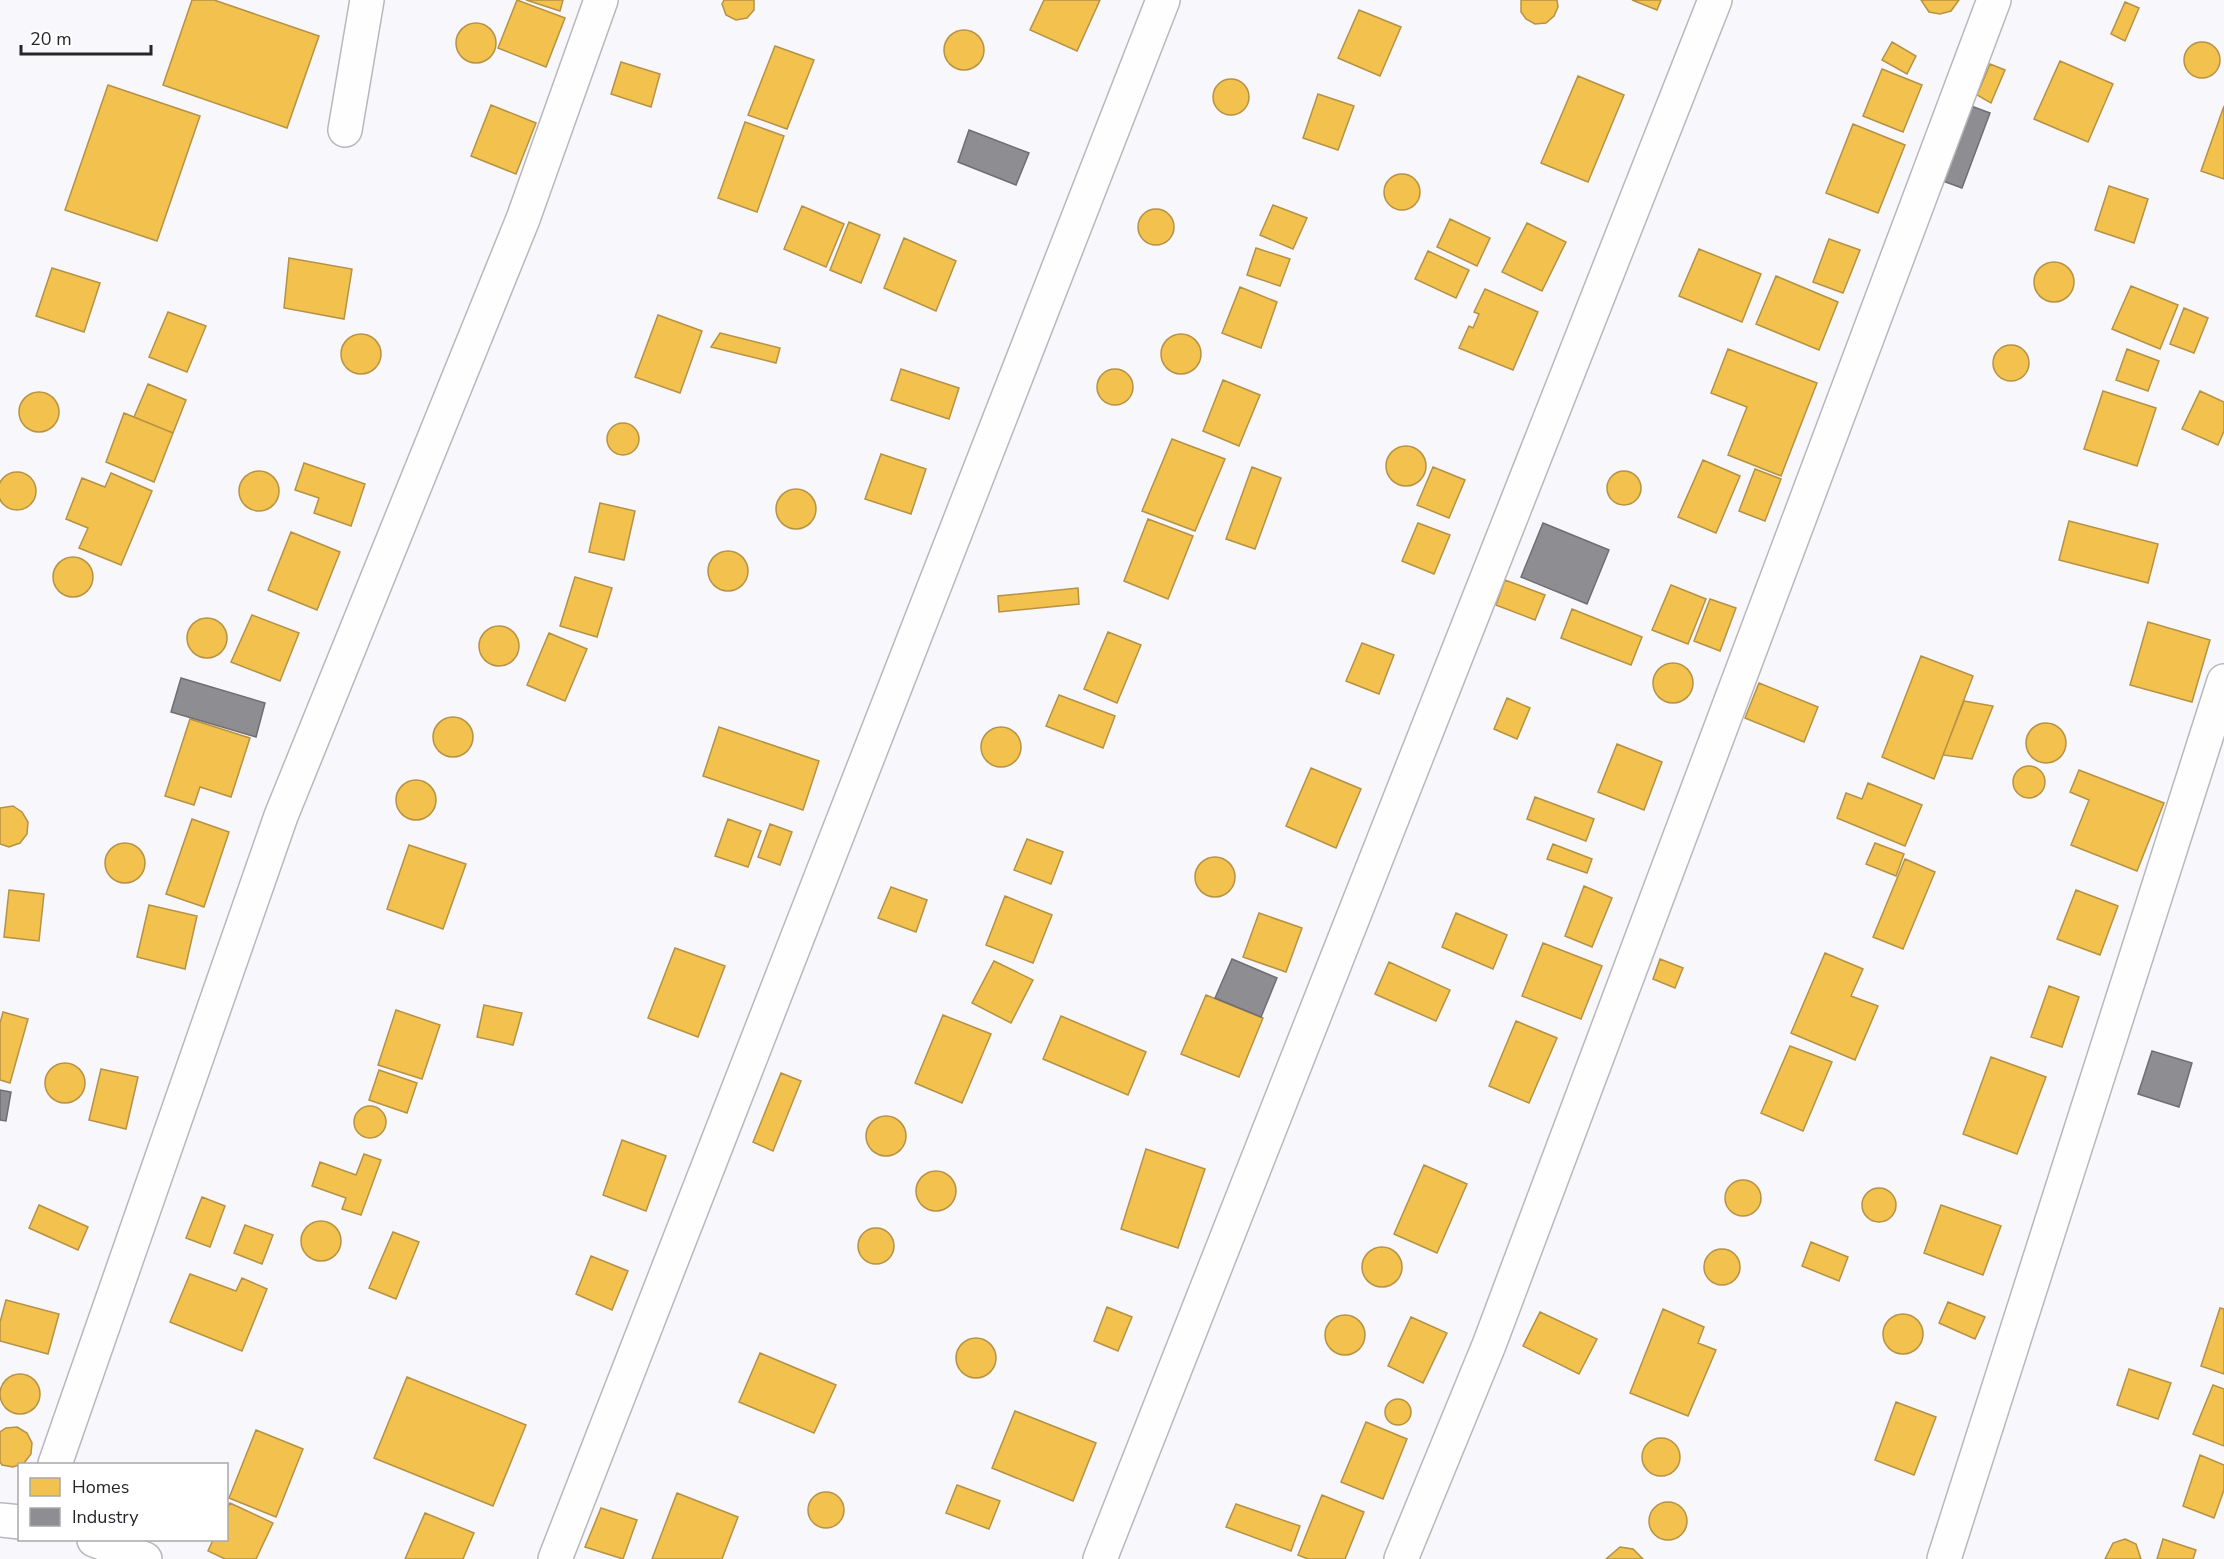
<svg xmlns="http://www.w3.org/2000/svg" width="2224" height="1559" viewBox="0 0 2224 1559" font-family="'Nunito Sans',sans-serif">
<style>
.homes{fill:#f2c14e;stroke:#b59244;stroke-width:1.5}
.industry{fill:#8d8d92;stroke:#6e6e73;stroke-width:1.5}
.lines{fill:none;stroke-linecap:round;stroke-linejoin:round}
.street-casing{stroke:#b8b7bc;stroke-width:36}
.street{stroke:#fefeff;stroke-width:33}
</style>
<rect width="100%" height="100%" fill="#f8f7fc"/>
<path class="homes" d="M192,0h22l105,36 -32,92 -124,-43z
M517,0l48,18 -19,49 -48,-19z
M526,0h37l-3,11z
M724,0h30v10l-7,8 -11,2 -10,-5 -4,-11z
M1044,0h56l-23,51 -47,-21z
M1521,0h36l1,7 -4,9 -8,7 -11,1 -9,-5 -5,-7z
M1632,0h29l-4,10z
M1921,0h38l-8,11 -11,3 -11,-2z
M2125,2l14,6 -14,33 -14,-7z
M1359,10l42,17 -21,49 -42,-18z
M456 43a20 20 0 1 1 40 0a20 20 0 1 1-40 0Z
M944 50a20 20 0 1 1 40 0a20 20 0 1 1-40 0Z
M2184 60a18 18 0 1 1 36 0a18 18 0 1 1-36 0Z
M1892,42l24,14 -9,18 -25,-14z
M775,46l39,14 -27,69 -39,-14z
M2060,61l53,23 -25,58 -54,-23z
M621,62l39,12 -9,33 -40,-13z
M1990,64l15,6 -14,33 -14,-8z
M1882,69l40,16 -19,47 -40,-16z
M1578,76l46,19 -36,87 -47,-19z
M1213 97a18 18 0 1 1 36 0a18 18 0 1 1-36 0Z
M108,85l92,31 -43,125 -92,-31z
M1318,94l36,12 -16,44 -35,-12z
M491,105l45,18 -20,51 -45,-18z
M2224,106v73l-23,-8z
M745,122l39,14 -27,76 -39,-14z
M1853,124l52,21 -27,68 -52,-20z
M1384 192a18 18 0 1 1 36 0a18 18 0 1 1-36 0Z
M2109,186l39,13 -14,44 -39,-13z
M1273,205l34,13 -14,31 -33,-14z
M802,206l42,18 -18,43 -42,-18z
M1138 227a18 18 0 1 1 36 0a18 18 0 1 1-36 0Z
M1450,219l40,19 -13,28 -40,-19z
M849,222l31,13 -19,48 -31,-13z
M1527,223l39,19 -24,49 -40,-19z
M904,238l52,23 -20,50 -52,-23z
M1829,239l31,11 -17,43 -30,-11z
M1256,248l34,11 -10,27 -33,-11z
M1699,249l62,25 -19,48 -63,-26z
M1428,251l41,19 -13,28 -41,-19z
M289,258l63,11 -8,50 -60,-11z
M2034 282a20 20 0 1 1 40 0a20 20 0 1 1-40 0Z
M52,268l48,15 -16,49 -48,-16z
M1776,276l62,26 -19,48 -63,-26z
M2131,286l47,19 -18,44 -48,-20z
M1240,287l37,15 -16,46 -39,-15z
M1485,289l53,23 -25,58 -54,-22 10,-22 4,2 6,-14 -5,-2z
M2184,308l24,10 -14,35 -24,-9z
M168,312l38,14 -19,46 -38,-15z
M658,315l44,16 -22,62 -45,-16z
M720,333l60,15 -4,15 -65,-16z
M341 354a20 20 0 1 1 40 0a20 20 0 1 1-40 0Z
M1161 354a20 20 0 1 1 40 0a20 20 0 1 1-40 0Z
M1993 363a18 18 0 1 1 36 0a18 18 0 1 1-36 0Z
M1728,349l89,34 -36,93 -53,-21 19,-48 -36,-14z
M2127,349l32,12 -11,30 -32,-11z
M1097 387a18 18 0 1 1 36 0a18 18 0 1 1-36 0Z
M901,369l58,19 -10,31 -58,-19z
M1223,380l37,15 -21,51 -36,-15z
M148,384l38,16 -13,33 -39,-16z
M2103,391l53,17 -19,58 -53,-17z
M2200,391l24,11v29l-6,14 -36,-16z
M19 412a20 20 0 1 1 40 0a20 20 0 1 1-40 0Z
M124,413l49,20 -19,49 -48,-20z
M607 439a16 16 0 1 1 32 0a16 16 0 1 1-32 0Z
M1172,439l53,20 -30,72 -53,-20z
M1386 466a20 20 0 1 1 40 0a20 20 0 1 1-40 0Z
M881,454l45,15 -15,45 -46,-15z
M1703,460l37,16 -24,57 -38,-16z
M304,463l61,21 -14,42 -37,-13 5,-15 -24,-8z
M1252,467l29,11 -26,71 -29,-10z
M1433,467l32,13 -16,38 -32,-13z
M1755,469l26,10 -16,42 -26,-10z
M1607 488a17 17 0 1 1 34 0a17 17 0 1 1-34 0Z
M239 491a20 20 0 1 1 40 0a20 20 0 1 1-40 0Z
M-2 491a19 19 0 1 1 38 0a19 19 0 1 1-38 0Z
M111,473l41,18 -31,74 -42,-17 9,-20 -22,-9 16,-41 23,9z
M776 509a20 20 0 1 1 40 0a20 20 0 1 1-40 0Z
M600,503l35,8 -11,49 -35,-8z
M1148,519l45,17 -25,63 -44,-18z
M2069,521l89,23 -10,39 -89,-23z
M1418,523l32,12 -16,39 -32,-13z
M291,532l49,20 -23,58 -49,-20z
M708 571a20 20 0 1 1 40 0a20 20 0 1 1-40 0Z
M53 577a20 20 0 1 1 40 0a20 20 0 1 1-40 0Z
M575,577l37,11 -15,49 -37,-11z
M1505,580l40,15 -10,25 -39,-15z
M1671,585l35,14 -18,45 -36,-14z
M1078,588l1,16 -80,8 -1,-16z
M1710,599l26,9 -16,43 -26,-10z
M1572,609l70,28 -11,28 -70,-27z
M252,615l47,18 -19,48 -49,-19z
M187 638a20 20 0 1 1 40 0a20 20 0 1 1-40 0Z
M2148,622l62,18 -18,62 -62,-17z
M479 646a20 20 0 1 1 40 0a20 20 0 1 1-40 0Z
M1108,632l33,13 -24,58 -33,-14z
M549,633l38,16 -22,52 -38,-16z
M1362,643l32,12 -15,39 -33,-13z
M1921,656l52,20 -39,103 -52,-22z
M1653 683a20 20 0 1 1 40 0a20 20 0 1 1-40 0Z
M1759,683l59,24 -14,35 -59,-24z
M1059,695l56,21 -12,32 -57,-22z
M1507,698l23,10 -13,31 -23,-10z
M1964,701l29,5 -21,53 -29,-4z
M433 737a20 20 0 1 1 40 0a20 20 0 1 1-40 0Z
M190,719l60,19 -19,59 -31,-10 -6,18 -29,-9z
M2026 743a20 20 0 1 1 40 0a20 20 0 1 1-40 0Z
M719,727l100,34 -16,49 -100,-34z
M981 747a20 20 0 1 1 40 0a20 20 0 1 1-40 0Z
M1617,744l45,18 -18,48 -46,-18z
M2013 782a16 16 0 1 1 32 0a16 16 0 1 1-32 0Z
M1311,768l50,21 -25,59 -50,-22z
M2079,770l85,33 -27,68 -66,-26 18,-45 -19,-8z
M396 800a20 20 0 1 1 40 0a20 20 0 1 1-40 0Z
M1868,783l54,22 -17,41 -68,-28 9,-25 16,6z
M1535,797l59,22 -8,22 -59,-22z
M13,806l9,6 6,10 -1,12 -7,9 -11,4 -9,-3v-36z
M192,819l37,13 -25,75 -38,-13z
M728,819l33,12 -13,36 -33,-11z
M770,824l22,8 -12,33 -22,-8z
M1027,839l36,13 -12,32 -37,-14z
M1875,843l29,11 -8,22 -30,-12z
M105 863a20 20 0 1 1 40 0a20 20 0 1 1-40 0Z
M1553,844l39,15 -5,14 -40,-14z
M409,845l57,19 -23,65 -56,-20z
M1195 877a20 20 0 1 1 40 0a20 20 0 1 1-40 0Z
M1905,859l30,13 -32,77 -30,-12z
M1584,886l28,12 -20,49 -27,-11z
M891,887l36,13 -11,32 -38,-14z
M9,890l35,4 -5,47 -35,-4z
M2076,890l42,16 -18,49 -43,-16z
M1005,896l47,19 -19,48 -47,-18z
M149,905l48,11 -12,53 -48,-12z
M1259,913l43,15 -16,44 -43,-15z
M1456,913l51,22 -14,34 -51,-22z
M1543,943l59,23 -21,53 -59,-23z
M675,948l50,18 -27,71 -50,-19z
M1825,953l38,16 -12,27 27,10 -23,54 -64,-27z
M1660,959l23,9 -8,20 -22,-9z
M994,961l39,19 -22,43 -39,-20z
M1389,962l61,28 -14,31 -61,-27z
M2049,986l30,11 -17,50 -31,-10z
M1206,995l57,23 -24,59 -58,-23z
M484,1005l38,8 -9,32 -36,-8z
M396,1010l44,15 -18,54 -44,-14z
M3,1012l25,7 -18,64 -10,-3v-57z
M943,1015l48,19 -29,69 -47,-20z
M1061,1016l85,36 -18,43 -85,-36z
M1516,1021l41,17 -28,65 -40,-17z
M1790,1046l42,16 -29,69 -42,-18z
M1991,1057l55,20 -29,77 -54,-20z
M45 1083a20 20 0 1 1 40 0a20 20 0 1 1-40 0Z
M101,1069l37,8 -12,52 -37,-9z
M379,1070l38,13 -10,30 -38,-13z
M781,1073l20,8 -28,70 -20,-9z
M354 1122a16 16 0 1 1 32 0a16 16 0 1 1-32 0Z
M866 1136a20 20 0 1 1 40 0a20 20 0 1 1-40 0Z
M622,1140l44,16 -20,55 -43,-16z
M1146,1149l59,20 -27,79 -57,-19z
M364,1154l17,6 -20,55 -19,-6 4,-11 -34,-12 8,-24 36,13z
M1424,1165l43,19 -30,69 -43,-19z
M916 1191a20 20 0 1 1 40 0a20 20 0 1 1-40 0Z
M1725 1198a18 18 0 1 1 36 0a18 18 0 1 1-36 0Z
M1862 1205a17 17 0 1 1 34 0a17 17 0 1 1-34 0Z
M202,1197l23,9 -15,41 -24,-9z
M39,1205l49,22 -10,23 -49,-22z
M1941,1205l60,21 -18,49 -59,-22z
M301 1241a20 20 0 1 1 40 0a20 20 0 1 1-40 0Z
M245,1225l28,10 -11,29 -28,-11z
M858 1246a18 18 0 1 1 36 0a18 18 0 1 1-36 0Z
M393,1232l26,10 -23,57 -27,-11z
M1811,1242l37,15 -9,24 -37,-15z
M1362 1267a20 20 0 1 1 40 0a20 20 0 1 1-40 0Z
M1704 1267a18 18 0 1 1 36 0a18 18 0 1 1-36 0Z
M591,1256l37,15 -16,39 -36,-16z
M190,1274l46,17 6,-13 25,11 -25,62 -72,-29z
M6,1300l53,14 -11,40 -48,-13v-19z
M1948,1302l37,15 -10,22 -36,-16z
M1107,1307l25,10 -14,34 -24,-10z
M2220,1308l4,1v65l-23,-8z
M1663,1309l41,18 -6,16 18,7 -28,66 -58,-23z
M1540,1312l57,27 -18,35 -56,-28z
M1883 1334a20 20 0 1 1 40 0a20 20 0 1 1-40 0Z
M1325 1335a20 20 0 1 1 40 0a20 20 0 1 1-40 0Z
M1411,1317l36,16 -24,50 -35,-17z
M956 1358a20 20 0 1 1 40 0a20 20 0 1 1-40 0Z
M760,1353l76,32 -22,48 -75,-31z
M2129,1369l42,14 -13,36 -41,-14z
M0 1394a20 20 0 1 1 40 0a20 20 0 1 1-40 0Z
M407,1377l119,48 -33,81 -119,-48z
M2213,1385l11,4v57l-31,-12z
M1385 1412a13 13 0 1 1 26 0a13 13 0 1 1-26 0Z
M1896,1402l40,15 -22,58 -39,-15z
M1015,1411l81,32 -23,58 -81,-33z
M1366,1422l41,17 -24,60 -42,-17z
M17,1427l10,6 5,10 -1,11 -7,9 -11,4 -11,-2 -2,-3v-30l6,-4z
M256,1430l47,19 -27,68 -47,-19z
M1642 1457a19 19 0 1 1 38 0a19 19 0 1 1-38 0Z
M2200,1455l24,10v25l-10,28 -31,-12z
M957,1485l43,16 -11,28 -43,-16z
M808 1510a18 18 0 1 1 36 0a18 18 0 1 1-36 0Z
M677,1493l61,24 -16,42h-70z
M1322,1495l42,17 -19,47h-37l-10,-4z
M1649 1521a19 19 0 1 1 38 0a19 19 0 1 1-38 0Z
M230,1503l43,20 -17,36h-31l-17,-8 5,-11h13v-29z
M1236,1504l64,22 -9,25 -65,-24z
M601,1508l36,12 -14,39 -38,-12z
M425,1513l49,20 -11,26h-58z
M2125,1539l11,5 5,15h-36l8,-16z
M2163,1539l33,11 -3,9h-36z
M1620,1547l13,2 10,10h-37z"/>
<path class="industry" d="M1971,106l19,7 -28,75 -19,-7z
M969,130l60,23 -13,32 -58,-23z
M1543,523l66,27 -22,54 -66,-27z
M181,678l84,25 -9,34 -85,-25z
M1232,959l45,19 -16,39 -46,-19z
M2152,1051l40,12 -13,44 -41,-13z
M0,1090l11,2 -5,29 -6,-1z"/>
<g class="lines">
<defs>
<path id="street" d="M345,130l22,-130
M55,1464l226,-648 242,-597 78,-219
M0,1520l20,2
M94,1540l51,19
M555,1559l608,-1559
M1100,1559l615,-1559
M1401,1559l88,-214 505,-1345
M1944,1559l280,-878"/>
</defs>
<use href="#street" class="street-casing"/>
<use href="#street" class="street"/>
</g>
<rect x="18" y="1463" width="210" height="78" fill="#ffffff" stroke="#a8a8ab" stroke-width="1.5"/>
<rect x="30" y="1478" width="30" height="18" fill="#f2c14e" stroke="#a8a8ab" stroke-width="1.5"/>
<text x="72" y="1493" font-size="18" fill="#26252c">Homes</text>
<rect x="30" y="1508" width="30" height="18" fill="#8d8d92" stroke="#a8a8ab" stroke-width="1.5"/>
<text x="72" y="1523" font-size="18" fill="#26252c">Industry</text>
<path d="M21 45v9h130v-9" fill="none" stroke="#26252c" stroke-width="3"/>
<text x="30" y="45" font-size="18" fill="#26252c" stroke="#ffffff" stroke-width="4.5" paint-order="stroke">20 m</text>
</svg>
